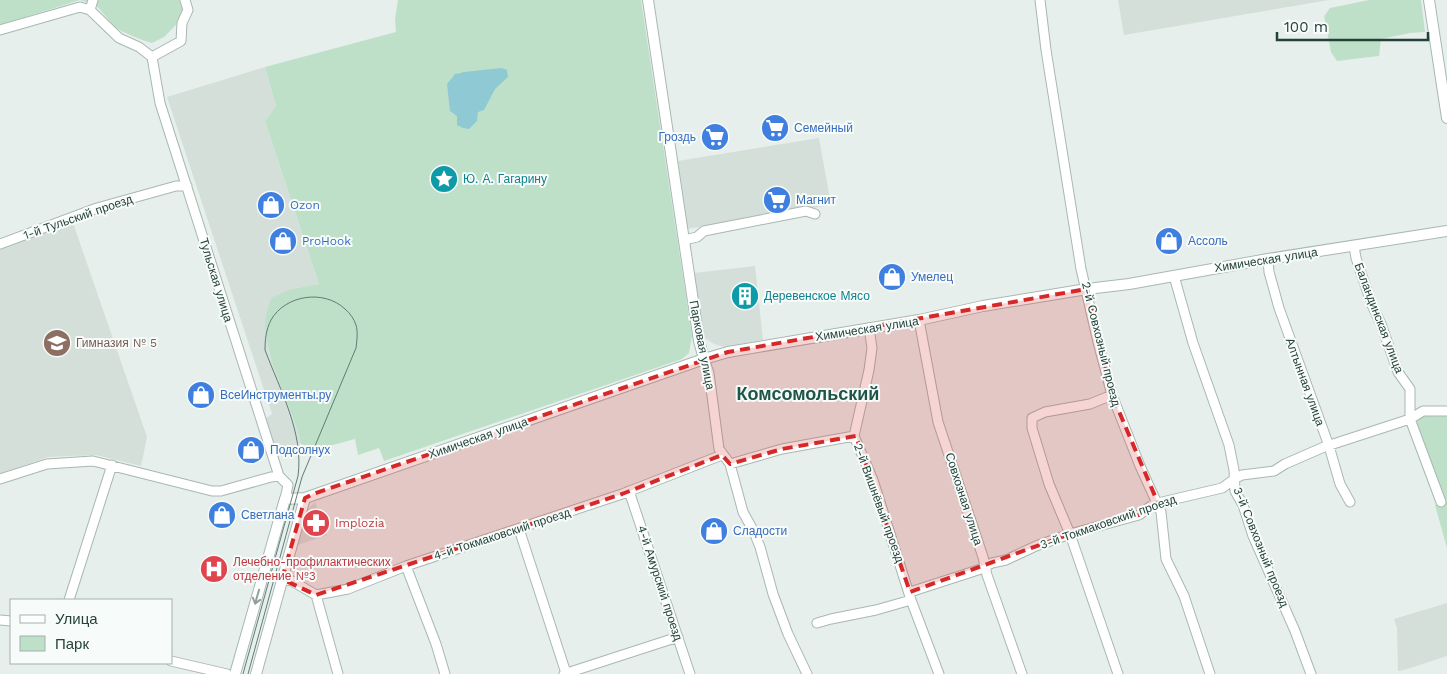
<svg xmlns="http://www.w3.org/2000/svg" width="1447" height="674" viewBox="0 0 1447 674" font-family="'Work Sans',sans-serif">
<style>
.built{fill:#d4dfda}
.green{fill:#bfe0c8}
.water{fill:#8ec9d4}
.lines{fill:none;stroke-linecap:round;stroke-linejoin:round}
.minor-casing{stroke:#a8b8b2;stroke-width:11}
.tertiary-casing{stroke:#a8b8b2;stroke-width:12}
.minor{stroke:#fff;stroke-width:9}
.tertiary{stroke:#fff;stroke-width:10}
.tram{stroke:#5f7d75;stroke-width:1}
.oneway{stroke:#92a09c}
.marked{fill:#d62828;fill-opacity:0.2;stroke:#d62828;stroke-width:4;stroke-dasharray:10 6;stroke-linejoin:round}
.labels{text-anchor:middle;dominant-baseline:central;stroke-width:4;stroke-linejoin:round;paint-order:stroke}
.shop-label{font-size:12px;fill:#366cbe;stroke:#f7fbf9;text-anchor:start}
.culture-label{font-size:12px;fill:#0d838f;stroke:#f7fbf9;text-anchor:start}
.street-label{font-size:12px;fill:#24423a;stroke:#f7fbf9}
.education-label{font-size:12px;fill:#785e54;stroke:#f7fbf9;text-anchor:start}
.health-label{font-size:12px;fill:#be3a42;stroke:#f7fbf9;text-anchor:start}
.district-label{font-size:18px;font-weight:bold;fill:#1f5548;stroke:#f7fbf9}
</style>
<rect width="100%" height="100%" fill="#e6efeb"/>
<path class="built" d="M1118,0h211l-205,35z
M265,67l11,39 -11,15 54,163 -28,5 -24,49 1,11 27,74 6,21 -26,8 -9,-34 6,-4 -105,-317z
M819,138l12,67 -144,24 -9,-68z
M73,223l74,214 -6,29 -45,-11 -48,2 -48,17v-224z
M755,266l8,74 -39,7 -10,-3 -9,-6 -3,-6 -8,-59z
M315,502l12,33 -32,11 11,-35z
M1447,603v53l-43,14 -6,1 -1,-43 -3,-9z"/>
<path class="green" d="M0,0h179l5,12 -9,14 -11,11 -12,6 -10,-3 -21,-9 -7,-5 -18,-21 -16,-5 -80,25z
M398,0h243l51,336 -3,17 -7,6 -298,102 -5,-13 -21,7 -3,-16 -37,10 -17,-5c-9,-40 -34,-78 -36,-119 0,-9 4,-19 6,-27l20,-9 28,-5 -54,-163 11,-15 -11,-39 131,-35 -1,-13z
M1421,0l4,32 -15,1 -29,6 -2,17 -42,5 -6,-9 -7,-36 6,-8 39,-8z
M1447,414v134l-12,-43 9,-3 -29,-78 2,-6 6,-3z"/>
<path class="water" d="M501,68l6,2 1,7 -13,12 -11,21 -6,2 -1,9 -8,8 -6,-1 -6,-3v-9l-7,-5 -3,-27 9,-11 1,1 7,-2z"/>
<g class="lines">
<defs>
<path id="minor" d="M1040,0l6,50 35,219 17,73 14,53 28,71 21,46 5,47 18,37 26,78
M90,10l3,-10
M0,30l80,-23 10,3 29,28 20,9 13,10
M152,57l8,46 119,373 9,9 -3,14
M152,57l29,-16 1,-18 6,-13 -3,-10
M684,240l13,-3 7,-6 102,-20 9,3
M0,244l97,-36 79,-22h11
M1354,246l2,12 16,47 9,19 17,48 12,17v30l31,83
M1268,259l1,13 10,36 50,138 11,38 10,18
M1174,276l19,67 36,102 5,25 1,21 8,14 10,31 42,95 16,43
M919,320l19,102 45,135 4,18 35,99
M869,328l3,20 -3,22 -15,66 19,44 38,120 28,74
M704,359l5,14 10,76 11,15 13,48 11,20 6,15 13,47 15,40 19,40
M1112,395l-22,9 -45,8 -13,6v10l17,56 21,50 48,140
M730,464l52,-15 72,-13
M0,479l47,-15 46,-3 119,30h9l50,-14 8,-1
M629,491l61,183
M519,529l47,144
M406,566l30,78 9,30
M282,579l10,2 24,14 32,-6 58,-23 216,-72 100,-39
M910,592l68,-22 14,-7 14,-3 30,-14 34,-12 69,-19 12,-9 7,-3 64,-15 14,-10 6,-3 32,-4 11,-7 39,-17 86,-28 13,-8h24
M316,595l22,79
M69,600l43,-135
M0,620l11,1
M817,623l14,-4 45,-9 35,-10
M171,661l56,13
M564,674l114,-37"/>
<path id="tertiary" d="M648,0l51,341 5,18
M1429,0l18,118
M235,674l50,-175 20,-1 399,-139 24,-7 191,-32 64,-14 104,-17 42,-5 139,-25 179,-28
M256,674l49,-176"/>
</defs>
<use href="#minor" class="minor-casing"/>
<use href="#tertiary" class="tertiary-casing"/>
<use href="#minor" class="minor"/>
<use href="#tertiary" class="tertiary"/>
<path class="tram" d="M243,674l55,-198c6,-43 -18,-86 -33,-126 0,-11 1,-20 6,-30 14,-25 53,-31 74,-11 5,4 9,10 11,16 2,7 1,15 0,23l-54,129 -54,197"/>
</g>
<defs><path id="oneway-shaft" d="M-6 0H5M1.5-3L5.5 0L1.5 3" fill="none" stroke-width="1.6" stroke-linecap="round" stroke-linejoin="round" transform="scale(1.25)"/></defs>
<use class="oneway" href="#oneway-shaft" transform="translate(257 597) rotate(106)"/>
<path class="marked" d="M1087,289l25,106 46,108 -19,12 -69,19 -160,58 -54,-156 -74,13 -52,15 -8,-9 -100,39 -306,101 -34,-16 23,-81 8,-4 415,-142z"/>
<defs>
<symbol id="supermarket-disc" viewBox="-11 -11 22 22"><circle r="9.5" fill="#3f7fe0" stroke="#f7fbf9"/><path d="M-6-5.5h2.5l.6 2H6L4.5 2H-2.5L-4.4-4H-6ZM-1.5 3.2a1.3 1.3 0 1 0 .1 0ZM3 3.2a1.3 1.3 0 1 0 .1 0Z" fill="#fff"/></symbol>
<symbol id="sight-disc" viewBox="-11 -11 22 22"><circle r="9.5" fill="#0f9aa8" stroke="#f7fbf9"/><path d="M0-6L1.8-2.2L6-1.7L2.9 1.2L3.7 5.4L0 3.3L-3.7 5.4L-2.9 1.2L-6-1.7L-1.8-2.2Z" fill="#fff"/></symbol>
<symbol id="shop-disc" viewBox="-11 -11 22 22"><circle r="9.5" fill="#3f7fe0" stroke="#f7fbf9"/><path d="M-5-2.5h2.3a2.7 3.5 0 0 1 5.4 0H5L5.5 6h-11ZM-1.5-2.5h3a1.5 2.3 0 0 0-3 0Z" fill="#fff"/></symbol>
<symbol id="building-disc" viewBox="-11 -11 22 22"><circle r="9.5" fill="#0f9aa8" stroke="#f7fbf9"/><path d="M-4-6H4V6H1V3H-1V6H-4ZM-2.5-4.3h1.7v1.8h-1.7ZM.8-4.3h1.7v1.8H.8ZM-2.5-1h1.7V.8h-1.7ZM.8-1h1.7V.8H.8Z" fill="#fff"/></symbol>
<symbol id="school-disc" viewBox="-11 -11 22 22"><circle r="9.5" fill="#8d6e63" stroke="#f7fbf9"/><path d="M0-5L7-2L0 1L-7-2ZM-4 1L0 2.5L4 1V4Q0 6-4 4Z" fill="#fff"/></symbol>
<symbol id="pharmacy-disc" viewBox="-11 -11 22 22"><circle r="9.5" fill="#e0444e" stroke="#f7fbf9"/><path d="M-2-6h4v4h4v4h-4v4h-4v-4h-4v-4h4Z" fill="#fff"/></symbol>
<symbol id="hospital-disc" viewBox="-11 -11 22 22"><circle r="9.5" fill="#e0444e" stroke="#f7fbf9"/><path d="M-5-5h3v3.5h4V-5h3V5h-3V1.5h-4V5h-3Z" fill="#fff"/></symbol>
</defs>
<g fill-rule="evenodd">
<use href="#supermarket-disc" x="759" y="112" width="32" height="32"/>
<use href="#supermarket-disc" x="699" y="121" width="32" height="32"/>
<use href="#sight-disc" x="428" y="163" width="32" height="32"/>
<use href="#supermarket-disc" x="761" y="184" width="32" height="32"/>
<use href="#shop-disc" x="255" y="189" width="32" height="32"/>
<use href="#shop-disc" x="267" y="225" width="32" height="32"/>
<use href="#shop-disc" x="1153" y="225" width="32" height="32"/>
<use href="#shop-disc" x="876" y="261" width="32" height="32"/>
<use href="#building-disc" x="729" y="280" width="32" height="32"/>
<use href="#school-disc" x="41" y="327" width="32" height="32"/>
<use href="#shop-disc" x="185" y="379" width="32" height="32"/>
<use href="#shop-disc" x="235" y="434" width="32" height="32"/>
<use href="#shop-disc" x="206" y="499" width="32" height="32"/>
<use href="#pharmacy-disc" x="300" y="507" width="32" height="32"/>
<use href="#shop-disc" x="698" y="515" width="32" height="32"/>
<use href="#hospital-disc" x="198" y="553" width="32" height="32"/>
</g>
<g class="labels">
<g class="shop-label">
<text x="794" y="128">Семейный</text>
<text x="696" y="137" text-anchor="end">Гроздь</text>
<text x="796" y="200">Магнит</text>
<text x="290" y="205">Ozon</text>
<text x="302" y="241">ProHook</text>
<text x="1188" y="241">Ассоль</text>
<text x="911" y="277">Умелец</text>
<text x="220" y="395">ВсеИнструменты.ру</text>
<text x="270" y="450">Подсолнух</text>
<text x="241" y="515">Светлана</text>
<text x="733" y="531">Сладости</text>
</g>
<g class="culture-label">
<text x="463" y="179">Ю. А. Гагарину</text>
<text x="764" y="296">Деревенское Мясо</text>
</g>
<g class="street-label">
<text transform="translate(78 217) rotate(-19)">1-й Тульский проезд</text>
<text transform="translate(1266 260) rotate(-9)">Химическая улица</text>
<text transform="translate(216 280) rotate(73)">Тульская улица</text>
<text transform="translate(1379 318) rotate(69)">Баландинская улица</text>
<text transform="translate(867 329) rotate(-9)">Химическая улица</text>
<text transform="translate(1101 344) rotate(76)">2-й Совхозный проезд</text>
<text transform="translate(702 345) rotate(79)">Парковая улица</text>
<text transform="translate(1305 382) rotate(70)">Алтынная улица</text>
<text transform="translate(478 438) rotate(-19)">Химическая улица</text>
<text transform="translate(964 499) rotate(72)">Совхозная улица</text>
<text transform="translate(879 503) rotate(70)">2-й Вишнёвый проезд</text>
<text transform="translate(1108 522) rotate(-19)">3-й Токмаковский проезд</text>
<text transform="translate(502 534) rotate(-18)">4-й Токмаковский проезд</text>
<text transform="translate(1261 547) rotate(68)">3-й Совхозный проезд</text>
<text transform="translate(660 583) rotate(72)">4-й Амурский проезд</text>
</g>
<g class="education-label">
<text x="76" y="343">Гимназия № 5</text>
</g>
<g class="health-label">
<text x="335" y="523">Implozia</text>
<text x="233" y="562">Лечебно-профилактических<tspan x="233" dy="14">отделение №3</tspan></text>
</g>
<g class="district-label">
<text x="808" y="393">Комсомольский</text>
</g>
</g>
<rect x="10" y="599" width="162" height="65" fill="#f7fbf9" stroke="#a3b1ad"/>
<rect x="20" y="615" width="25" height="8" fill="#ffffff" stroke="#a3b1ad"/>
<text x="55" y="624" font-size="15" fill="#24423a">Улица</text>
<rect x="20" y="636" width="25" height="15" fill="#bfe0c8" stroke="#a3b1ad"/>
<text x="55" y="649" font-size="15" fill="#24423a">Парк</text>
<path d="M1277 32v8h151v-8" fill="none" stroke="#24423a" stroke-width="2.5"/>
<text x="1284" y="32" font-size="15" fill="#24423a" stroke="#f7fbf9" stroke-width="4" paint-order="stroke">100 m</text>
</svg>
